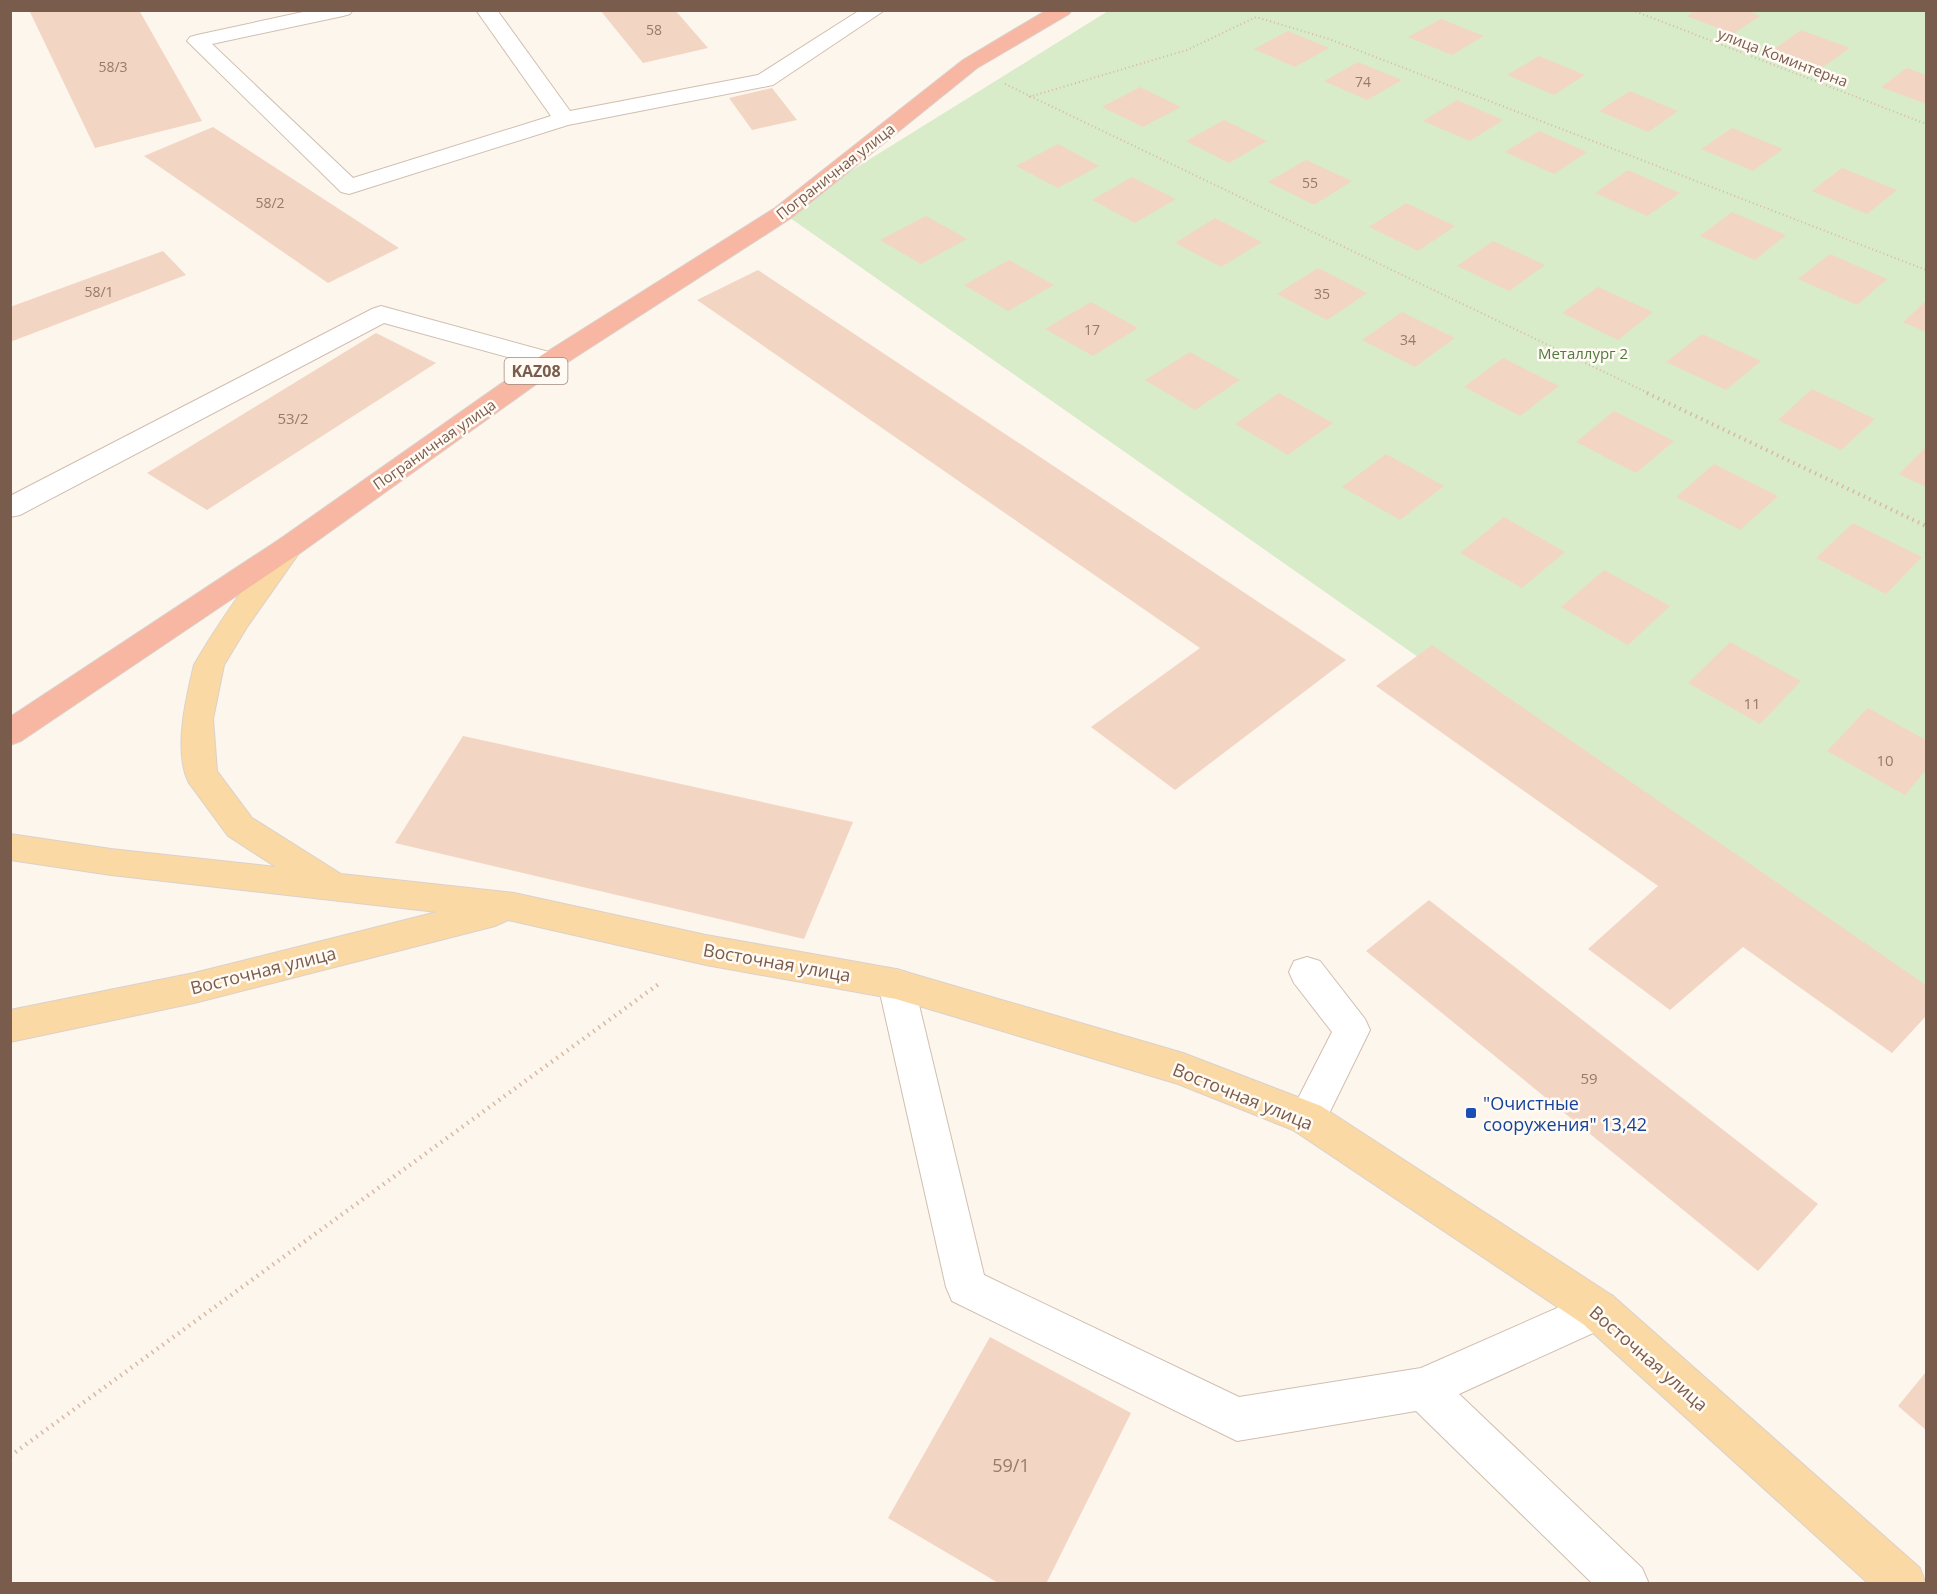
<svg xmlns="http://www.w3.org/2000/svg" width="1937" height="1594" viewBox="0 0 1937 1594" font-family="'Open Sans',sans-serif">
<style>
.green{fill:#d8ecc9}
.building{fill:#f3d5c3}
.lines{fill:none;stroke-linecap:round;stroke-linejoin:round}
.minor-casing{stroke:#d1beb0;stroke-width:2}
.major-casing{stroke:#dad1cd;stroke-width:2}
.highway-casing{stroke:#dad1cd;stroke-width:2}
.path-far2{stroke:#d9b8a5;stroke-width:2;stroke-dasharray:1 3;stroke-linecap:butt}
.path-far1{stroke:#d9b8a5;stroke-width:4;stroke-dasharray:1.5 4.5;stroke-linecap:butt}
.path{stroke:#d9b8a5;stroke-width:4.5;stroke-dasharray:1.5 5;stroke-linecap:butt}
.minor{fill:#fff;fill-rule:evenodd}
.major{fill:#fbd9a5;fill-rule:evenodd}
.highway{fill:#f7b7a3;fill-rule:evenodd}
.transit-dot{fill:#1a4fb4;stroke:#fffaf3;stroke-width:2}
.labels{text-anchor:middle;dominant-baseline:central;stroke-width:5;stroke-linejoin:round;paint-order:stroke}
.far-number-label{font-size:14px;fill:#987a6a}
.far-street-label{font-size:15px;fill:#7a5c4d;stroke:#fffaf3}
.far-park-label{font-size:15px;fill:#537a41;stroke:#fffaf3}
.number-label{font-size:15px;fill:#987a6a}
.shield{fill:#fffaf3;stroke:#a28b7f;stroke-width:1.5}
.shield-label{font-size:16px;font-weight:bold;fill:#7a5c4d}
.street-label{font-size:18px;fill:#7a5c4d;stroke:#fffaf3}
.transit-label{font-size:18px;fill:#164399;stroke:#fffaf3;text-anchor:start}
.near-number-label{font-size:18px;fill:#987a6a}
</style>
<rect width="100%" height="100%" fill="#fdf6ec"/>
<path class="green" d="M1108,11h818v1001l-1143,-799z"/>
<path class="building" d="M29,10h110l63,111 -107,27z
M600,10h75l33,38 -65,15z
M1696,10h50l14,6 -27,18 -46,-18z
M1441,19l43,17 -32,19 -44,-18z
M1801,30l49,18 -27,19 -49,-18z
M1288,31l41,17 -34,19 -41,-18z
M1539,56l46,19 -31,20 -47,-20z
M1358,62l44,18 -35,20 -43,-19z
M1907,68l19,7v29l-45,-17z
M1140,87l41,20 -38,20 -41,-20z
M772,88l25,32 -45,10 -23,-32z
M1630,91l48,20 -30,21 -49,-21z
M1457,100l46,20 -33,21 -47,-20z
M1224,120l43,21 -38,22 -43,-22z
M213,127l186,121 -71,35 -184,-127z
M1732,128l51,21 -30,22 -52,-22z
M1539,131l48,21 -33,22 -49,-22z
M1058,144l41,22 -41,22 -42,-22z
M1306,160l46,21 -38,24 -46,-23z
M1842,168l55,22 -30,24 -55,-23z
M1628,170l52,23 -33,23 -52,-23z
M1132,177l44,22 -41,24 -43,-23z
M1406,203l49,23 -37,25 -49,-24z
M1732,212l54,23 -31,25 -55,-24z
M926,216l41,23 -46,25 -41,-24z
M1215,218l47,24 -41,25 -46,-24z
M1493,241l52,24 -36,26 -52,-25z
M163,251l23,24 -176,67v-35z
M1830,254l57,25 -30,26 -59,-26z
M1009,260l45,25 -46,26 -44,-26z
M1318,268l49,25 -40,27 -50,-26z
M758,270l588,390 -171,130 -84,-63 109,-79 -503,-348z
M1598,287l55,25 -35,28 -56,-27z
M1926,301v31l-23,-10z
M1091,302l47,26 -45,28 -48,-27z
M1402,312l53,26 -40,29 -53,-27z
M376,333l60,30 -229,147 -60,-37z
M1702,334l59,27 -35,29 -60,-28z
M1190,352l50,28 -45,30 -50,-30z
M1503,358l56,28 -39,30 -56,-29z
M1812,389l63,30 -34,31 -63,-30z
M1279,393l54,30 -45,32 -53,-31z
M1614,411l60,30 -38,32 -60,-31z
M1926,447v40l-27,-13z
M1386,454l58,32 -44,34 -58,-33z
M1714,464l64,32 -38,34 -64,-33z
M1504,517l61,35 -43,36 -62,-35z
M1853,523l69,34 -36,37 -70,-36z
M1604,570l66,36 -42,39 -67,-38z
M1730,642l71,39 -41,43 -72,-41z
M1432,645l494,340v31l-34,37 -149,-106 -73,63 -82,-61 70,-63 -282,-200z
M1868,708l58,32v30l-21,25 -78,-44z
M463,736l390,86 -49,117 -409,-96z
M1429,900l389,304 -60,67 -392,-320z
M990,1337l141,76 -85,171h-46l-112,-66z
M1926,1372v58l-28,-24z"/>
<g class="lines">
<defs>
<path id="minor" d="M312,10h41l-3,4 -7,2 -131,28 141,134 198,-62 -75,-106h21l73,101 188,-36 102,-65h25l-112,75 -205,40 -219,69 -8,-2 -154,-151 3,-4 7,-2z
M381,306l179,49 4,6 -4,6 -9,2 -167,-46 -364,192 -10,2v-21l362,-187z
M1307,957l13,4 45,58 5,11 -49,100 -14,5 -14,-5 -5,-12 44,-86 -38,-49 -5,-11 5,-11z
M896,969l13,4 5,11 70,291 255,122 182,-29 177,-78 15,6 6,14 -6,14 -154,70 183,174 7,16h-56l-177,-173 -179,30 -285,-140 -6,-14 -68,-303 5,-11z"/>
<path id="major" d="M290,536l10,3 4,7 -57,81 -23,38 -11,54 4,52 35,47 89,56 173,19 192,42 190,34 287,84 138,53 292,190 307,272 6,16h-57l-286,-260 -290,-194 -115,-46 -282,-85 -190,-34 -198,-45 -13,6 -301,77 -184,39v-32l184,-37 243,-61 -326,-37 -101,-15v-26l101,15 165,18 -48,-31 -39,-53c-16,-31 -3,-85 5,-118 25,-44 55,-85 86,-126z"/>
<path id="highway" d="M1047,10h25l-3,4 -92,54 -186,150 -231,149 -260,186 -279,188 -11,4v-28l270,-178 262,-184 233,-147 188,-148z"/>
</defs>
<use href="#minor" class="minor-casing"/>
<use href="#major" class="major-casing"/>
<use href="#highway" class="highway-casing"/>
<path class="path-far2" d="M1632,10l294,114
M1005,84l645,310
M1029,97l158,-47 69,-33 73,22 597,231"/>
<path class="path-far1" d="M1647,393l279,133"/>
<path class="path" d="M10,1456l650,-473"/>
<use href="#minor" class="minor"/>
<use href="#major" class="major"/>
<use href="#highway" class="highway"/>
</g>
<rect class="transit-dot" x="1465" y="1107" width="12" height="12" rx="3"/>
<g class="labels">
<g class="far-number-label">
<text x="654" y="29">58</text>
<text x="113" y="66">58/3</text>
<text x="1363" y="81">74</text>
<text x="1310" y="182">55</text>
<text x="270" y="202">58/2</text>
<text x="99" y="291">58/1</text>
<text x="1322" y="293">35</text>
<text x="1092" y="329">17</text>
<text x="1408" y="339">34</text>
</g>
<g class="far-street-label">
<text transform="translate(1783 57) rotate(21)">улица Коминтерна</text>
<text transform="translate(835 171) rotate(-38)">Пограничная улица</text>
<text transform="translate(434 444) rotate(-35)">Пограничная улица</text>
</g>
<g class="far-park-label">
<text x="1583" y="353">Металлург 2</text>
</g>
<g class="number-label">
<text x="293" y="418">53/2</text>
<text x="1752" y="703">11</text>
<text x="1885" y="760">10</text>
<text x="1589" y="1078">59</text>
</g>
<rect class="shield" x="504.5" y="358" width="63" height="26" rx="4.5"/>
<g class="shield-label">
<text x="536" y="371">KAZ08</text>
</g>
<g class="street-label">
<text transform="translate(777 962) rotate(10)">Восточная улица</text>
<text transform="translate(263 970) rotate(-14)">Восточная улица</text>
<text transform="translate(1243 1096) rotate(22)">Восточная улица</text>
<text transform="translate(1649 1358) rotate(41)">Восточная улица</text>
</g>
<g class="transit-label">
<text x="1483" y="1103">"Очистные<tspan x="1483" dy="21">сооружения" 13,42</tspan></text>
</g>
<g class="near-number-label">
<text x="1011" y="1465">59/1</text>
</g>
</g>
<rect width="1937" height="1594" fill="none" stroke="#7a5c4d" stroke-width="24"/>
</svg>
